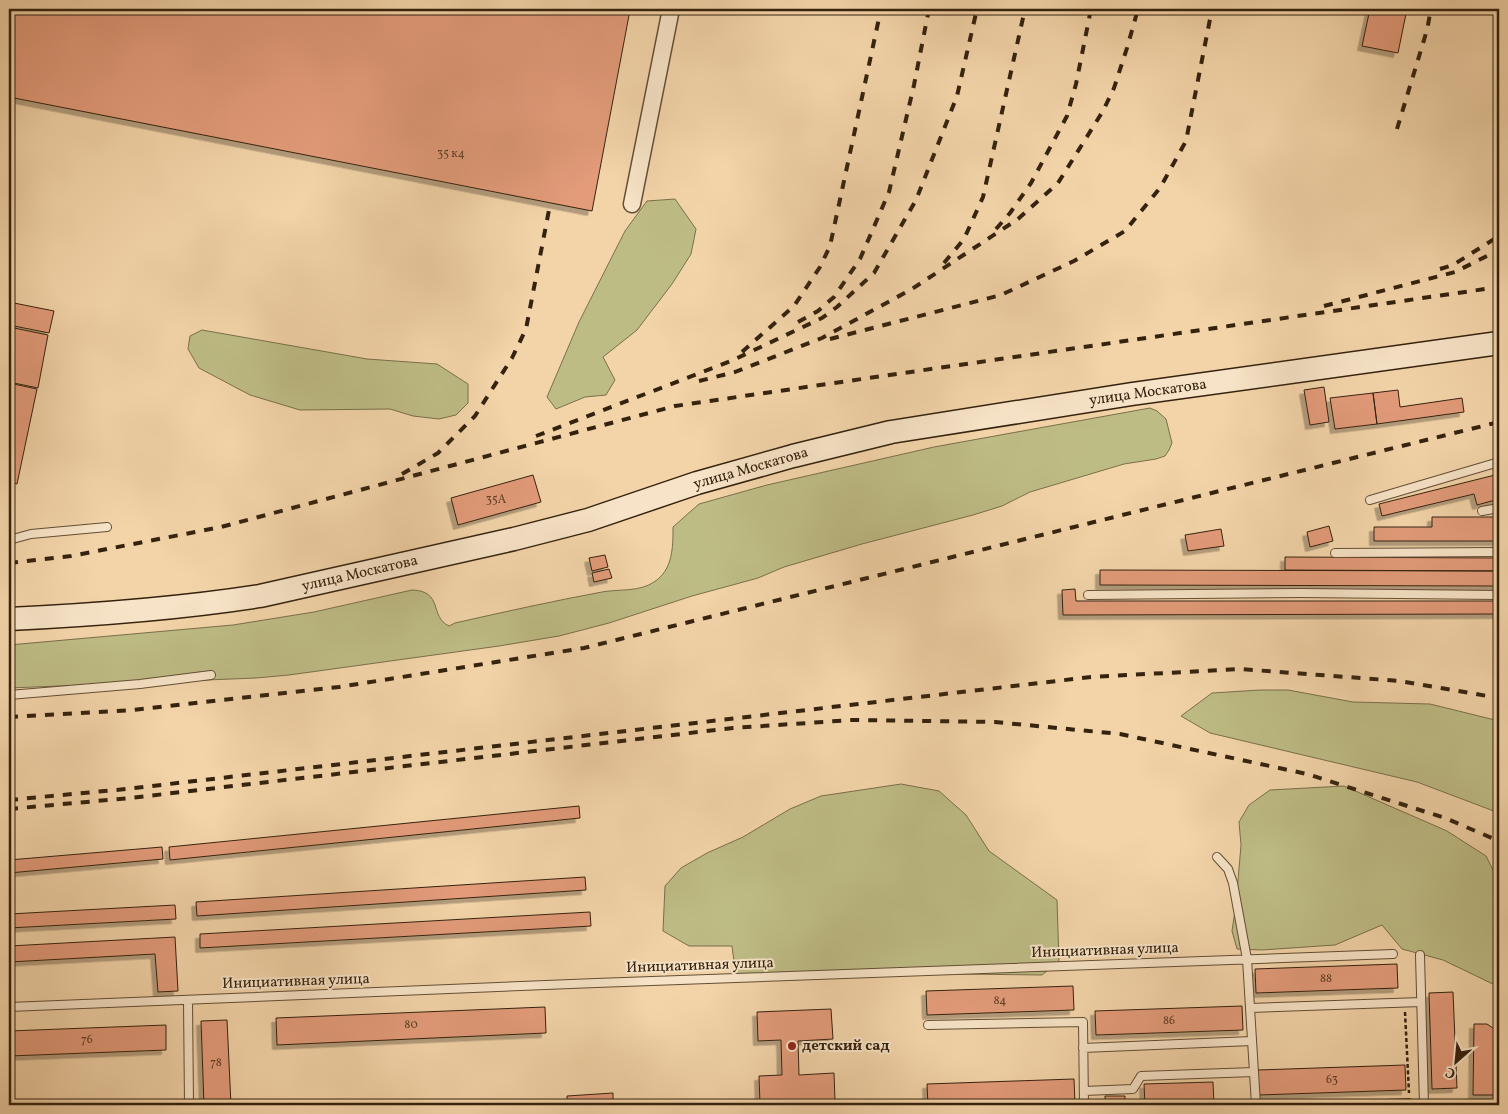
<svg xmlns="http://www.w3.org/2000/svg" width="1508" height="1114" viewBox="0 0 1508 1114" font-family="Vollkorn,serif">
<style>
.green{fill:#bebc85;stroke:#7a6f4a}
.building{fill:#e39b7a;stroke:#35220e;filter:url(#shadow)}
.lines{fill:none;stroke-linecap:round;stroke-linejoin:round}
.service-casing{stroke:#644e35;stroke-width:10}
.minor-casing{stroke:#644e35;stroke-width:19}
.secondary-casing{stroke:#35220e;stroke-width:25}
.path{stroke:#35220e;stroke-width:2.5;stroke-dasharray:4 2.5;stroke-linecap:butt}
.service{stroke:#f7e3c7;stroke-width:8}
.minor{stroke:#f7e3c7;stroke-width:16}
.secondary{stroke:#f7e3c7;stroke-width:22}
.rail{stroke:#35220e;stroke-width:4;stroke-dasharray:9 9;stroke-linecap:butt}
.poi-dot{fill:#8f2418;stroke:#f7e3c7;stroke-width:2}
.labels{text-anchor:middle;dominant-baseline:central;stroke-width:4;stroke-linejoin:round;paint-order:stroke}
.number-label{font-size:12px;fill:#604029}
.street-label{font-size:15px;fill:#35220e;stroke:#f7e3c7}
.poi-label{font-size:15px;font-weight:bold;fill:#35220e;stroke:#f7e3c7;text-anchor:start}
</style>
<defs>
<filter id="shadow"><feDropShadow dx="-4.5" dy="4.5" stdDeviation="0" flood-color="#0004"/></filter>
</defs>
<rect width="100%" height="100%" fill="#f3d4a9"/>
<filter id="stains"><feTurbulence type="fractalNoise" baseFrequency=".004" numOctaves="4"/><feColorMatrix values="0 0 0 0 .2 0 0 0 0 .09 0 0 0 0 .02 0 0 0 .5 -.17"/></filter>
<radialGradient id="worn" r=".72"><stop offset=".6" stop-color="#630" stop-opacity="0"/><stop offset="1" stop-color="#630" stop-opacity=".3"/></radialGradient>
<path class="green" d="M675,199l21,30 -5,25 -19,30 -35,46 -34,27 12,23 -9,15 -21,2 -29,12 -9,-12 32,-75 46,-91 22,-30z
M202,330l165,29 70,5 31,20v19l-12,12 -17,4 -26,-3 -23,-7 -90,1 -50,-15 -51,-27 -11,-19 2,-13z
M1150,408l7,3 9,8 6,24 -3,7 -4,6 -9,3 -32,5 -94,28 -28,14 -29,9 -111,29 -78,23 -26,11 -66,18 -83,27 -50,13 -60,10 -210,29 -33,3 -247,10v-43l224,-20 81,-13 98,-22c32,1 17,27 37,36l6,-3c49,-11 98,-22 147,-31 16,-3 38,0 52,-10 19,-12 19,-35 19,-55l26,-23 68,-19 167,-38z
M1260,690h28l65,12 77,2 69,17v92l-82,-31 -207,-49 -29,-17 31,-23z
M901,784l38,7 27,24 23,36 68,49 2,61 -17,14 -164,-2 -142,5 -4,-32h-43l-26,-15 2,-45 16,-18 26,-15 36,-16 47,-28 31,-13z
M1344,786l103,45 39,25 13,26v105l-56,-27 -41,-11 -20,-24 -47,20 -73,5 -25,-1 -5,-18 4,-27 5,-59 -2,-23 10,-17 21,-15z"/>
<path class="building" d="M9,9h615l6,1 -38,201 -583,-114z
M1370,9h37l-9,44 -36,-7z
M9,302l45,9 -5,22 -40,-8z
M14,328l34,7 -10,53 -29,-6v-29z
M9,383l28,6 -20,95 -8,-2z
M1324,387l5,35 -19,3 -6,-35z
M1398,390l2,17 62,-9 2,14 -87,12 -4,-31z
M1373,393l4,31 -42,5 -5,-31z
M1499,474v25l-22,6 -3,-11 -92,22 -3,-12z
M533,475l8,27 -83,23 -7,-27z
M1432,517h67v24h-125v-14h58z
M1329,526l4,15 -23,6 -3,-15z
M1221,529l3,17 -36,5 -3,-16z
M605,555l3,12 -16,4 -3,-13z
M1285,557l214,1v13l-214,-1z
M609,569l3,9 -18,4 -2,-9z
M1100,570l399,1v15l-399,-1z
M1075,589l1,12h423v13l-436,1 -1,-25z
M579,806l1,12 -410,42 -1,-13z
M162,847l1,12 -154,14v-13z
M585,877l1,13 -389,26 -1,-14z
M175,905l1,14 -167,9v-14z
M590,912l1,14 -391,22v-14z
M175,937l3,54 -20,1 -3,-38 -146,8v-16z
M1397,964l1,24 -142,5 -1,-24z
M1073,986l1,24 -147,5 -1,-24z
M1453,992l4,96 -25,1 -3,-96z
M1242,1006l1,24 -147,5 -1,-24z
M545,1007l1,26 -269,12 -1,-27z
M831,1009l2,30 -35,2 1,34 35,-2 1,28 -75,3 -1,-28 23,-1 -1,-35 -23,1 -1,-29z
M227,1020l4,85h-27l-3,-84z
M1474,1024h13l12,8v63h-26z
M166,1025v25l-157,6v-25z
M1405,1065l1,25 -147,5 -1,-25z
M1074,1079l1,24 -147,2 -1,-21z
M1213,1082l1,23h-69l-1,-21z
M613,1093v12h-46v-9z
M1105,1096h20v9h-20z"/>
<g class="lines">
<defs>
<path id="service" d="M1370,500l129,-38
M1482,511l17,-3
M9,540l22,-6 76,-7
M1335,553l164,-1
M1088,595l212,-2 199,2
M9,695l131,-11 71,-9
M1217,857l11,12 5,14 14,76 9,146
M1420,955l4,150
M188,1000l1,105
M9,1007l587,-24 797,-29
M1250,1008l171,-6
M928,1025l155,-3 1,83
M1083,1048l169,-7
M1084,1091l49,-2 8,-13 113,-4
M1362,1105l47,-2"/>
<path id="minor" d="M632,204l39,-195"/>
<path id="secondary" d="M9,619c84,-4 168,-10 251,-23l254,-57 74,-19 109,-37 96,-27 98,-24 241,-38 367,-51"/>
</defs>
<use href="#service" class="service-casing"/>
<use href="#minor" class="minor-casing"/>
<use href="#secondary" class="secondary-casing"/>
<path class="path" d="M1405,1012l4,81"/>
<use href="#service" class="service"/>
<use href="#minor" class="minor"/>
<use href="#secondary" class="secondary"/>
<path class="rail" d="M1397,129l30,-99 4,-21
M996,229l14,-16 21,-30 36,-67 9,-32 15,-75
M944,263l20,-24 19,-42 42,-188
M1440,269l13,-4 46,-29
M1324,306l131,-34 44,-22
M798,322l20,-11 16,-14 26,-38 29,-67 25,-107 15,-76
M830,339l171,-44 73,-34 51,-30 35,-43 26,-47 26,-132
M742,352l52,-46 26,-39 10,-21 51,-237
M699,381l36,-9 87,-34 90,-49 106,-70 40,-36 45,-72 11,-23 13,-40 11,-39
M536,436l195,-75 91,-43 15,-11 37,-34 42,-73 41,-104 20,-87
M402,474l36,-21 37,-37 37,-58 14,-29 23,-119
M9,563l62,-7 150,-29 454,-121 824,-119
M9,717l124,-7 206,-23 245,-39 915,-226
M9,800l117,-11 965,-112 149,-8 160,12 99,17
M9,809l121,-11 603,-70 119,-8 143,2 125,12 187,40 138,44 54,23"/>
</g>
<circle class="poi-dot" cx="792" cy="1046" r="5"/>
<g class="labels">
<g class="number-label">
<text x="451" y="154">35 к4</text>
<text x="496" y="500">35А</text>
<text x="1326" y="979">88</text>
<text x="1000" y="1001">84</text>
<text x="1169" y="1021">86</text>
<text x="411" y="1025">80</text>
<text x="87" y="1040">76</text>
<text x="216" y="1063">78</text>
<text x="1332" y="1080">63</text>
</g>
<g class="street-label">
<text transform="translate(1148 393) rotate(-8)">улица Москатова</text>
<text transform="translate(751 469) rotate(-16)">улица Москатова</text>
<text transform="translate(360 574) rotate(-13)">улица Москатова</text>
<text transform="translate(1105 951) rotate(-2)">Инициативная улица</text>
<text transform="translate(700 966) rotate(-2)">Инициативная улица</text>
<text transform="translate(296 982) rotate(-2)">Инициативная улица</text>
</g>
<g class="poi-label">
<text x="802" y="1046">детский сад</text>
</g>
</g>
<rect width="1508" height="1114" fill="none" stroke="#f3d4a9" stroke-width="30"/>
<rect x="10" y="10" width="1488" height="1094" fill="none" stroke="#35220e" stroke-width="2.5"/>
<rect x="15" y="15" width="1478" height="1084" fill="none" stroke="#35220e"/>
<g transform="translate(1456 1062) rotate(207)" stroke="#f7e3c7" stroke-width="4" paint-order="stroke">
<path d="M0-4L9 19L0 12L-9 19Z" fill="#35220e"/>
<text y="-8" font-size="14" font-weight="bold" text-anchor="middle" fill="#35220e">С</text>
</g>
<rect width="100%" height="100%" filter="url(#stains)"/>
<rect width="100%" height="100%" fill="url(#worn)"/>
</svg>
